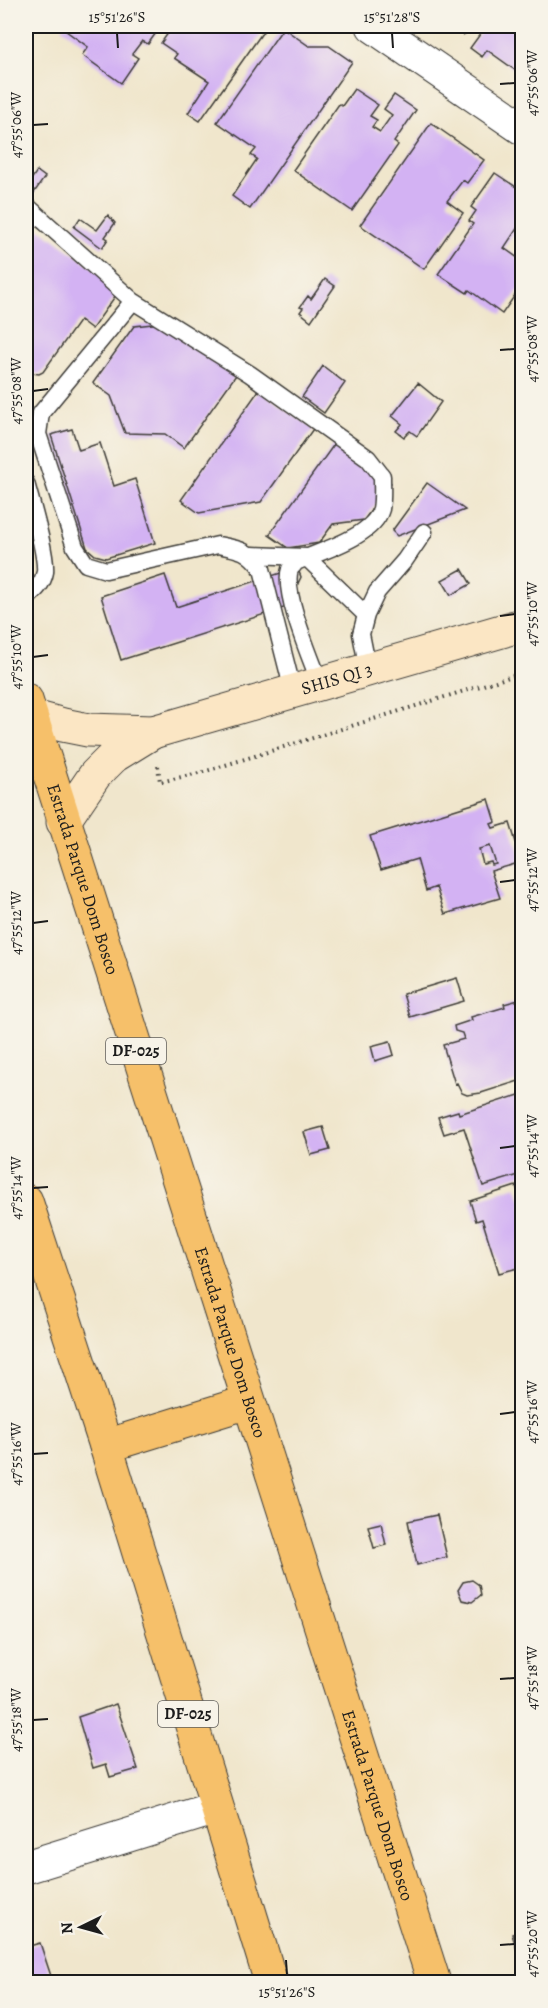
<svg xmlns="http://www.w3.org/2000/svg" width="548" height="2008" viewBox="0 0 548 2008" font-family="Alegreya,serif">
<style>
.building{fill:#d3b2f3;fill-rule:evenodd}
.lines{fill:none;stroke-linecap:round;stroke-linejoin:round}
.lane-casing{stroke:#3c3a36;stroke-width:19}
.street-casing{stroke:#3c3a36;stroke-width:35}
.secondary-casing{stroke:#3c3a36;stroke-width:35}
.primary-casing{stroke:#3c3a36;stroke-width:35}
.path{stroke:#3c3a36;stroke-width:4;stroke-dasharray:1.5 4.5;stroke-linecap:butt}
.lane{stroke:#fff;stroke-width:16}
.street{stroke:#fff;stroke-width:33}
.secondary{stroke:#fbe6c4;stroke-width:33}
.primary{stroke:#f6c06b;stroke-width:33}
.ticks{fill:none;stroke:#1c1c1c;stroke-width:2}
.labels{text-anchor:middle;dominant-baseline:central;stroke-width:5;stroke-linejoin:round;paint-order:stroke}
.shield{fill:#f7f3e8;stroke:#5e5c59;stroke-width:1.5}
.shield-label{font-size:16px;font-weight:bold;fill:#1c1c1c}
.street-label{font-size:18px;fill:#1c1c1c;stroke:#f7f3e8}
.neatline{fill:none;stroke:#1c1c1c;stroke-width:2}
.ticks-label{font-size:15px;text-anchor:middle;fill:#1c1c1c}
</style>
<rect width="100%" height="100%" fill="#f7f3e8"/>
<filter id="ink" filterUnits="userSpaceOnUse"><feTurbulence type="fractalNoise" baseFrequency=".0167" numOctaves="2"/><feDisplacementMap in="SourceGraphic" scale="12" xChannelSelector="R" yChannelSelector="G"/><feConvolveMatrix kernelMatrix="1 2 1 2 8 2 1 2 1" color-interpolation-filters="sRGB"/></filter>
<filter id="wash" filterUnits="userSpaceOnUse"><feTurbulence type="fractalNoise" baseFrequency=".008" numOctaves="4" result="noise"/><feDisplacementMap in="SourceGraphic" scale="24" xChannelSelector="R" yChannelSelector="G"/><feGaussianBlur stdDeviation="1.35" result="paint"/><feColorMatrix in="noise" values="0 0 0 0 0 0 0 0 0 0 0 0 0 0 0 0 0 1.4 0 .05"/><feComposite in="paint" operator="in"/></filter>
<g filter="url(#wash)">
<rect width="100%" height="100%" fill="#f0e6cc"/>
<g id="blocks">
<path class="building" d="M64,26h97l-13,18 -6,-3 -10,13 6,4 -17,25 -39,-28 6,-8 -26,-19z
M173,26h94l-67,95 -12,-8 21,-32 -35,-23 3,-4 -16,-11z
M451,26h20l-7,9z
M486,26h36v49l-35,-25 -5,7 -12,-9z
M283,28l26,18h20l23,16 -102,147 -18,-13 25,-37 -6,-4 5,-6 -39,-27z
M354,89l24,16 -8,11 7,4 -5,7 8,5 12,-17 -8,-6 10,-14 22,15 -22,32 4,3 -46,66 -59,-41 46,-66 3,2z
M431,123l53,37 -17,23 -4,-3 -16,21 16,12 -39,56 -64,-44z
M37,171l8,6 -14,20 -5,-4v-6z
M495,173l27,18v34l-2,-1 -16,24 18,13v24l-20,29 -33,-24 -2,3 -29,-19 35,-50 -4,-3 7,-10 -5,-4z
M108,215l7,8 -10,14 3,2 -6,9 -28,-21 6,-9 17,12z
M26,219l95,69 -29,41 -12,-9 -37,52 -4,2 -7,-1 -4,-4 -2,-12z
M325,279l10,7 -24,35 -11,-9 3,-4 -3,-1 8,-11 3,3z
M162,323l74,52 -52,73 -19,-14 -40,-1 -14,-37 -18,-13 41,-57z
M323,366l22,17 -21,30 -22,-16z
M418,383l23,19 -24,34 -7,-5 -6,6 -8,-6 6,-7 -10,-8z
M259,390l54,39 -52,73 -62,11 -18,-13z
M72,429l7,21 21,-7 14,43 21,-7 20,64 -49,15 -11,-3 -8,-7 -36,-113z
M335,443l56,40 -27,37 -31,4 -14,19 -31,5 -19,-13z
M427,483l38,27 -68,26 -5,-5z
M296,568l2,1 3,8 -14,30 -166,53 -20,-64 64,-21 11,32z
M462,569l9,15 -20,11 -9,-15z
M489,799l7,23 -5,2 2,4 17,-5 12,39 -31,9 9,27 -55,16 -9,-27 -10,4 -9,-32 -36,11 -11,-34zM490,846l6,18 -4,1 -1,-3 -8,2 -4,-15z
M457,978l7,23 -54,16 -7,-23z
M522,999v81l-41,13 -14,2 -5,-2 -5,-10 -2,1 -12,-39 21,-6 -2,-6 -7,-2 -1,-5 18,-6 -1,-3 34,-10 -1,-3z
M390,1041l4,14 -19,6 -4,-15z
M522,1094v80l-39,12 -19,-58 -20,6 -6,-17 20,-6 1,3z
M323,1127l7,23 -19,5 -7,-23z
M516,1186l5,14 1,-1v68l-23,6 -17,-54 -6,2 -6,-20z
M522,1281v26l-4,1 -4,-14 6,-2 -3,-9z
M437,1515l10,42 -30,8 -9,-44z
M381,1523l5,22 -12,3 -6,-22z
M472,1580l7,5 2,10 -9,7 -10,-2 -4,-10 5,-8z
M116,1704l22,65 -28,8 -4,-13 -13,4 -15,-51z
M522,1931v36l-10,-33z
M40,1943l13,39h-27v-35z"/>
</g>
</g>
<g filter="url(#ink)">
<use href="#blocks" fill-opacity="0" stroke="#3c3a36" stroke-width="1.5"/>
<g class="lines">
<defs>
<path id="lane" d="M26,205l107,96 117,73 118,84 14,18c0,11 1,22 -1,33 -8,28 -60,42 -85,53 0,0 -5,7 -6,7 -8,23 21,90 30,114
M133,301l-92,112 -3,21 37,113 11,17 20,6 112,-25c22,4 30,5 44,24l31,122
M26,483c5,19 21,72 19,89 -2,12 -11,20 -19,27
M252,555l54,2 60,58
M368,669l-7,-35 5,-19 11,-23 28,-32 19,-28"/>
<path id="street" d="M373,26l149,102
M26,1867l190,-59"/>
<g id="secondary">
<path id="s1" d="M30,716l33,9 25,5 65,2 369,-107"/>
<path d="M63,822l32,-47 19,-19 39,-24"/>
</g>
<g id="primary">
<path id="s2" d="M26,700l408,1282"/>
<path d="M26,1201l80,245 165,536"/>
<path d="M106,1446l142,-44"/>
</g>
</defs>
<use href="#lane" class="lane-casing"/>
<use href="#street" class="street-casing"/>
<use href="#secondary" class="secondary-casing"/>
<use href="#primary" class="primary-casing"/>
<path class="path" d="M158,766l2,16 43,-10 319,-99"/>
<use href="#lane" class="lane"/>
<use href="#street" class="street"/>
<use href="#secondary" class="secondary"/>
<use href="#primary" class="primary"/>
</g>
</g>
<path class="ticks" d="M117,33l1,15M392,33l1,15M500,84l15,-1M33,125l15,-1M500,350l15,-1M33,391l15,-2M500,616l15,-2M33,657l15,-2M500,882l15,-2M33,923l15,-2M500,1148l15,-2M33,1188l15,-1M500,1414l15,-2M33,1454l15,-1M500,1679l15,-1M33,1720l15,-1M500,1945l15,-1M286,1960l1,15"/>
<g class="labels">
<g class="shield">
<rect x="106" y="1038" width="60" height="26" rx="4.5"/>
<rect x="158" y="1701" width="60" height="26" rx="4.5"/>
</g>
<g class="shield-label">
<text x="136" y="1051">DF-025</text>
<text x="188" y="1714">DF-025</text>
</g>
<g class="street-label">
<text stroke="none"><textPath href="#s1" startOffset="316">SHIS QI 3</textPath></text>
<text stroke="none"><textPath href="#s2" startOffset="188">Estrada Parque Dom Bosco</textPath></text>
<text stroke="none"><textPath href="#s2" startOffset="674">Estrada Parque Dom Bosco</textPath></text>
<text stroke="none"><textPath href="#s2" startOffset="1160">Estrada Parque Dom Bosco</textPath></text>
</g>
</g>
<rect width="548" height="2008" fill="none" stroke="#f7f3e8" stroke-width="66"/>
<g transform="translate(81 1927) rotate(265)" stroke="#f7f3e8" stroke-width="4.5" paint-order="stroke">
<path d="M0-4.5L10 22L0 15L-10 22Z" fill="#1c1c1c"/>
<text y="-9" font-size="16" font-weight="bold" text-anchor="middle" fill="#1c1c1c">N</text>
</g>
<rect x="33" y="33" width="482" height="1942" class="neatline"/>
<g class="ticks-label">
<text x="117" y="22">15°51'26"S</text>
<text x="392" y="22">15°51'28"S</text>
<text transform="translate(532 83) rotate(-90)" y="5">47°55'06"W</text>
<text transform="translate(16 125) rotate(-90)" y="5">47°55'06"W</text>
<text transform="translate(532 349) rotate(-90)" y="5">47°55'08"W</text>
<text transform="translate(16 391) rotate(-90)" y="5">47°55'08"W</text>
<text transform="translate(532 614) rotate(-90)" y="5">47°55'10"W</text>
<text transform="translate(16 657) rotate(-90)" y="5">47°55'10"W</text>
<text transform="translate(532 880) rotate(-90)" y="5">47°55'12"W</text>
<text transform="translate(16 923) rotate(-90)" y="5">47°55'12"W</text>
<text transform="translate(532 1146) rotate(-90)" y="5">47°55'14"W</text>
<text transform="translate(16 1188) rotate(-90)" y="5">47°55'14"W</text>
<text transform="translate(532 1412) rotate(-90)" y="5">47°55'16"W</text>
<text transform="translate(16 1454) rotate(-90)" y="5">47°55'16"W</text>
<text transform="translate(532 1678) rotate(-90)" y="5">47°55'18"W</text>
<text transform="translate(16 1720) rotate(-90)" y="5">47°55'18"W</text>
<text transform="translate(532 1944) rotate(-90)" y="5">47°55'20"W</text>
<text x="287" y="1997">15°51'26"S</text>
</g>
</svg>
